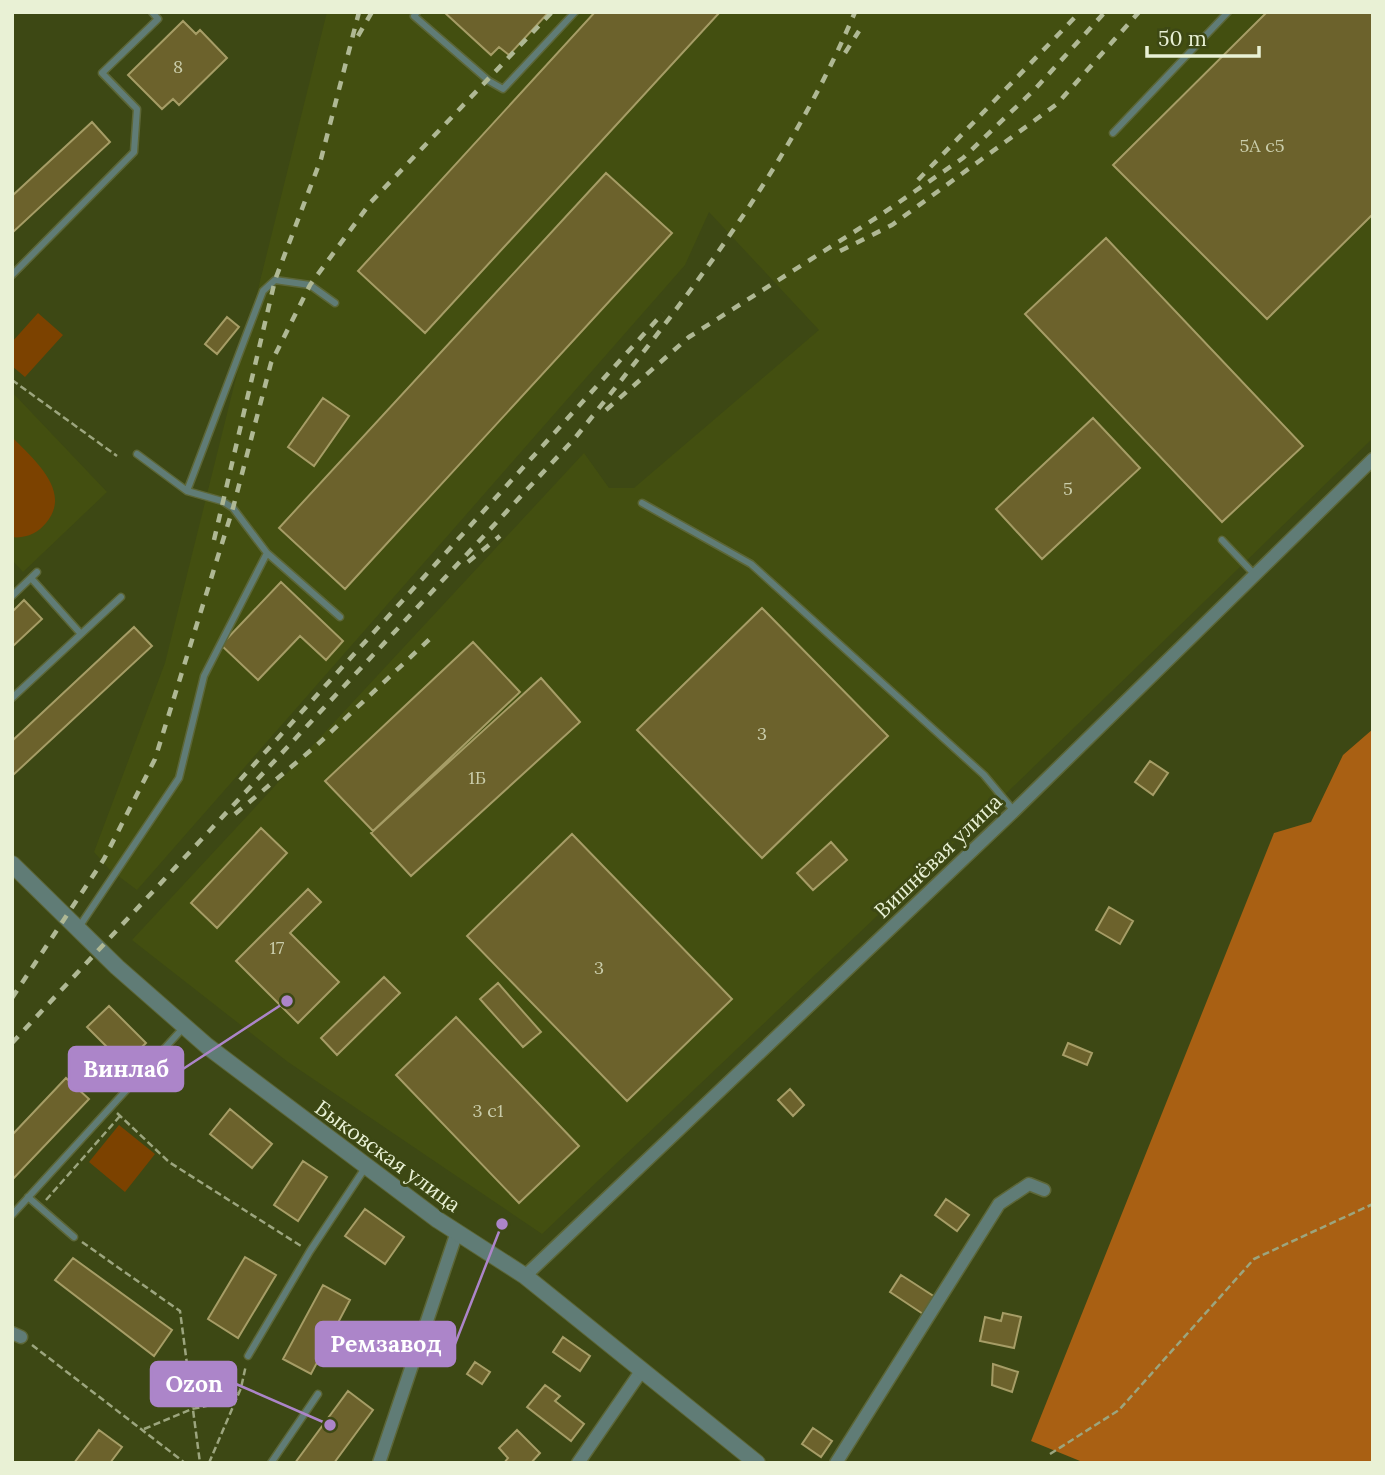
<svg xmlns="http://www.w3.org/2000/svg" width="1385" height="1475" font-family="Lora,serif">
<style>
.built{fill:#434f10}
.green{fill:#7c4200}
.forest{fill:#a96013}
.building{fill:#6c622c;stroke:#a69d66;stroke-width:2}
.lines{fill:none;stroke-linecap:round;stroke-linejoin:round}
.service-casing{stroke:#5c6637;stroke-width:9}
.minor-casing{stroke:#5c6637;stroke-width:15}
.tertiary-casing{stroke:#5c6637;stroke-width:18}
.path{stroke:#9ca57e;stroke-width:2.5;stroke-dasharray:7 3.5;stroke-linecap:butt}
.service{stroke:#607c76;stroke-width:6}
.minor{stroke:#607c76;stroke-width:12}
.tertiary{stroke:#607c76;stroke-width:16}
.rail{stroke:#afb894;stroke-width:4.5;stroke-dasharray:9 9;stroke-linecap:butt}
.labels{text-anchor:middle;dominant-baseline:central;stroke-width:6;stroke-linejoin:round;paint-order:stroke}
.number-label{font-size:18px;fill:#cacdab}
.street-label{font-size:21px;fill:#e9f1d5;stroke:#3d4814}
.leader{fill:none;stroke:#ac85c9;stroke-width:2.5}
.callout-dot{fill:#ac85c9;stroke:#3d4814;stroke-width:2.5}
.callout{fill:#ac85c9;stroke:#ac85c9;stroke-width:2.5}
.callout-label{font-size:23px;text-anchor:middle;font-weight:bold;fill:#fff}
</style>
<rect width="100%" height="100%" fill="#3d4814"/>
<path class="built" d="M 327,12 L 1373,12 L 1373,438 L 1016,784 L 542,1234 L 288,1062 L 132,940 L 584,453 L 609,488 L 634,488 L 819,330 L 709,212 L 685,265 L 137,890 L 109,869 L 94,852 L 165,663 Z
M 12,392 L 107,492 L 23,572 L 12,560 Z"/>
<path class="green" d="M 38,313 L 63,335 L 25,377 L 12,366 L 12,342 Z
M 12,437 C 33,459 73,491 46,523 C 38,533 25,539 12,537 Z
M 119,1125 L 155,1154 L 125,1192 L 89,1162 Z"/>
<path class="forest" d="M 1373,729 L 1373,1463 L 1085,1463 L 1031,1441 L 1274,833 L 1311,822 L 1343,755 Z"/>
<path class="building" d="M 444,12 L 549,12 L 509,55 L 499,47 L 491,55 Z
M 595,12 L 720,12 L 425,333 L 358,271 Z
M 1267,12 L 1373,12 L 1373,214 L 1267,319 L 1113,165 Z
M 183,21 L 196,34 L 200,30 L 227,58 L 179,105 L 173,99 L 162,109 L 128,75 Z
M 92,122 L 110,142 L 12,233 L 12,196 Z
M 606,173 L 672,233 L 345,589 L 279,528 Z
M 1106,238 L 1303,446 L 1222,522 L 1025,314 Z
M 227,317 L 239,327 L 217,354 L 205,344 Z
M 323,398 L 349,416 L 314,466 L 288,447 Z
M 1093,418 L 1140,468 L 1042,559 L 996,509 Z
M 281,582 L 343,641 L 326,660 L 300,636 L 258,680 L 221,645 Z
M 24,600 L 42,619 L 12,647 L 12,612 Z
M 762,608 L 888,736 L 762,858 L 637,730 Z
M 134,627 L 152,646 L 12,776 L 12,741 Z
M 473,642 L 520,692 L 373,831 L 325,781 Z
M 541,678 L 580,722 L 411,876 L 371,833 Z
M 1150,761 L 1168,773 L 1153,795 L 1135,782 Z
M 261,828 L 287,853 L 217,928 L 191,903 Z
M 572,834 L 732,999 L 627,1101 L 467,936 Z
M 831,842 L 847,860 L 813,890 L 797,873 Z
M 308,889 L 321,902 L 290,933 L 339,982 L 298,1023 L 236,961 Z
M 1109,907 L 1133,921 L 1120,944 L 1096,930 Z
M 384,977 L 400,993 L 337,1055 L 321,1038 Z
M 498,983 L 541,1032 L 523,1047 L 480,999 Z
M 109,1006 L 146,1043 L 124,1064 L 87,1027 Z
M 456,1017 L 579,1146 L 519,1203 L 396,1075 Z
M 1068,1043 L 1092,1053 L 1087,1065 L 1063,1055 Z
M 66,1078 L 89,1099 L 12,1180 L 12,1135 Z
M 790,1089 L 804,1105 L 793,1116 L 778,1100 Z
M 230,1109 L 272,1144 L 252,1168 L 210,1134 Z
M 303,1161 L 327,1177 L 298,1221 L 274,1205 Z
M 946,1199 L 969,1215 L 957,1231 L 935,1215 Z
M 365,1209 L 404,1237 L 385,1264 L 345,1236 Z
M 245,1257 L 276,1275 L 238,1338 L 208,1319 Z
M 73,1258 L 172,1330 L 154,1356 L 55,1280 Z
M 901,1275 L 935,1297 L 923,1314 L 890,1292 Z
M 323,1285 L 350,1300 L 311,1374 L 283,1359 Z
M 1003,1313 L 1021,1317 L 1014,1348 L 980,1341 L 985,1317 L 1001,1321 Z
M 563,1337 L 590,1356 L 580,1371 L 553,1352 Z
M 475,1362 L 490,1372 L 482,1384 L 467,1374 Z
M 993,1364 L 1018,1372 L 1012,1392 L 992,1385 Z
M 545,1385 L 560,1396 L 555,1401 L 584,1424 L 571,1441 L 527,1407 Z
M 348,1391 L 373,1410 L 334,1463 L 295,1463 Z
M 813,1428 L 832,1441 L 821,1457 L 802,1444 Z
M 99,1430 L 122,1447 L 110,1463 L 74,1463 Z
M 517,1430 L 540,1453 L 531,1463 L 504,1463 L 508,1458 L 499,1448 Z"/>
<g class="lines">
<g class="service-casing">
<path id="service" d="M 417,12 L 414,16 L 489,81 L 503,89 L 575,12
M 1113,133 L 1228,12
M 12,275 L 134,152 L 137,109 L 102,73 L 158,19 L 152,12
M 137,454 L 187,491 L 222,501 L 233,508 L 267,553 L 340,617
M 187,491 L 263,291 L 275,280 L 310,285 L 335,303
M 642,503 L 751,564 L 984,775 L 1014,811
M 1222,540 L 1255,575
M 31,578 L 81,634
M 12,596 L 37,572
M 12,698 L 121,597
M 79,927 L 179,778 L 204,676 L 267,553
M 28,1197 L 74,1237
M 12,1215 L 184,1027
M 248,1356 L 310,1251 L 365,1168
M 271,1463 L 318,1394"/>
</g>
<g class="minor-casing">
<path id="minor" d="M 525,1276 L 1014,811 L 1373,459
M 12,1333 L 21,1337
M 379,1463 L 457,1232
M 578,1463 L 642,1370
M 836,1463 L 999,1204 L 1029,1184 L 1044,1190"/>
</g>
<g class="tertiary-casing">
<path id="tertiary" d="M 12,864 L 117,967 L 207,1046 L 438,1220 L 525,1276 L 757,1463"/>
</g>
<path class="path" d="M 12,380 L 117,456
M 117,1113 L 169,1162 L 301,1246
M 46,1200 L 120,1116
M 82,1242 L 180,1311 L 200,1463
M 32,1345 L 185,1463
M 144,1429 L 192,1409 L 225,1402 L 240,1389
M 1050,1454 L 1119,1410 L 1254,1259 L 1373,1204
M 209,1463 L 241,1388 L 246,1365"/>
<use href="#service" class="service"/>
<use href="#minor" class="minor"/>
<use href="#tertiary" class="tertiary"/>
<path class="rail" d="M 358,36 L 372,12
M 845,53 L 859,31
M 918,180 L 1080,12
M 840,251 L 892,225 L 1057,104 L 1139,12
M 606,410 L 689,337 L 879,216 L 963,158 L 1036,88 L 1105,12
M 214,540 L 275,280 L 321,159 L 359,12
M 468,562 L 500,536
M 240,780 L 663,313
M 235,814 L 316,746 L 435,634
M 12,998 L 104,859 L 155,759 L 233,508 L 271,363 L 310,285 L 371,202 L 552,12
M 12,1043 L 575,438 C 682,305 788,171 855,12"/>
</g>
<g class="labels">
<g class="number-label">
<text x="178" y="66">8</text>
<text x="1262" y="145">5А с5</text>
<text x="1068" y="488">5</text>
<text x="762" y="733">3</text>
<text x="477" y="777">1Б</text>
<text x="277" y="947">17</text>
<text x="599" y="967">3</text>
<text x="488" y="1110">3 с1</text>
</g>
<g class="street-label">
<text transform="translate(938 856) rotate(-44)">Вишнёвая улица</text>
<text transform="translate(388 1156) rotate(36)">Быковская улица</text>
</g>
</g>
<path class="leader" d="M287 1001L183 1069M502 1224L455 1344M330 1425L236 1384"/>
<g class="callout-dot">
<circle cx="287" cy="1001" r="7"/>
<circle cx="502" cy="1224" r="7"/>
<circle cx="330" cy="1425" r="7"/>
</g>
<g class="callout">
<rect x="69" y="1047" width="114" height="44" rx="7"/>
<rect x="316" y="1322" width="139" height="44" rx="7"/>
<rect x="151" y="1362" width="85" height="44" rx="7"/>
</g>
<g class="callout-label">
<text x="126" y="1077">Винлаб</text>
<text x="386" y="1352">Ремзавод</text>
<text x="194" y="1392">Ozon</text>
</g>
<rect width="1385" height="1475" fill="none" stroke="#e9f1d5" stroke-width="28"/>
<path d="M1147 46v10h112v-10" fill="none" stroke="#e9f1d5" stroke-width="3.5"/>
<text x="1158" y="46" font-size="21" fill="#e9f1d5" stroke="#3d4814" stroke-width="5" paint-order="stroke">50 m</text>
</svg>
